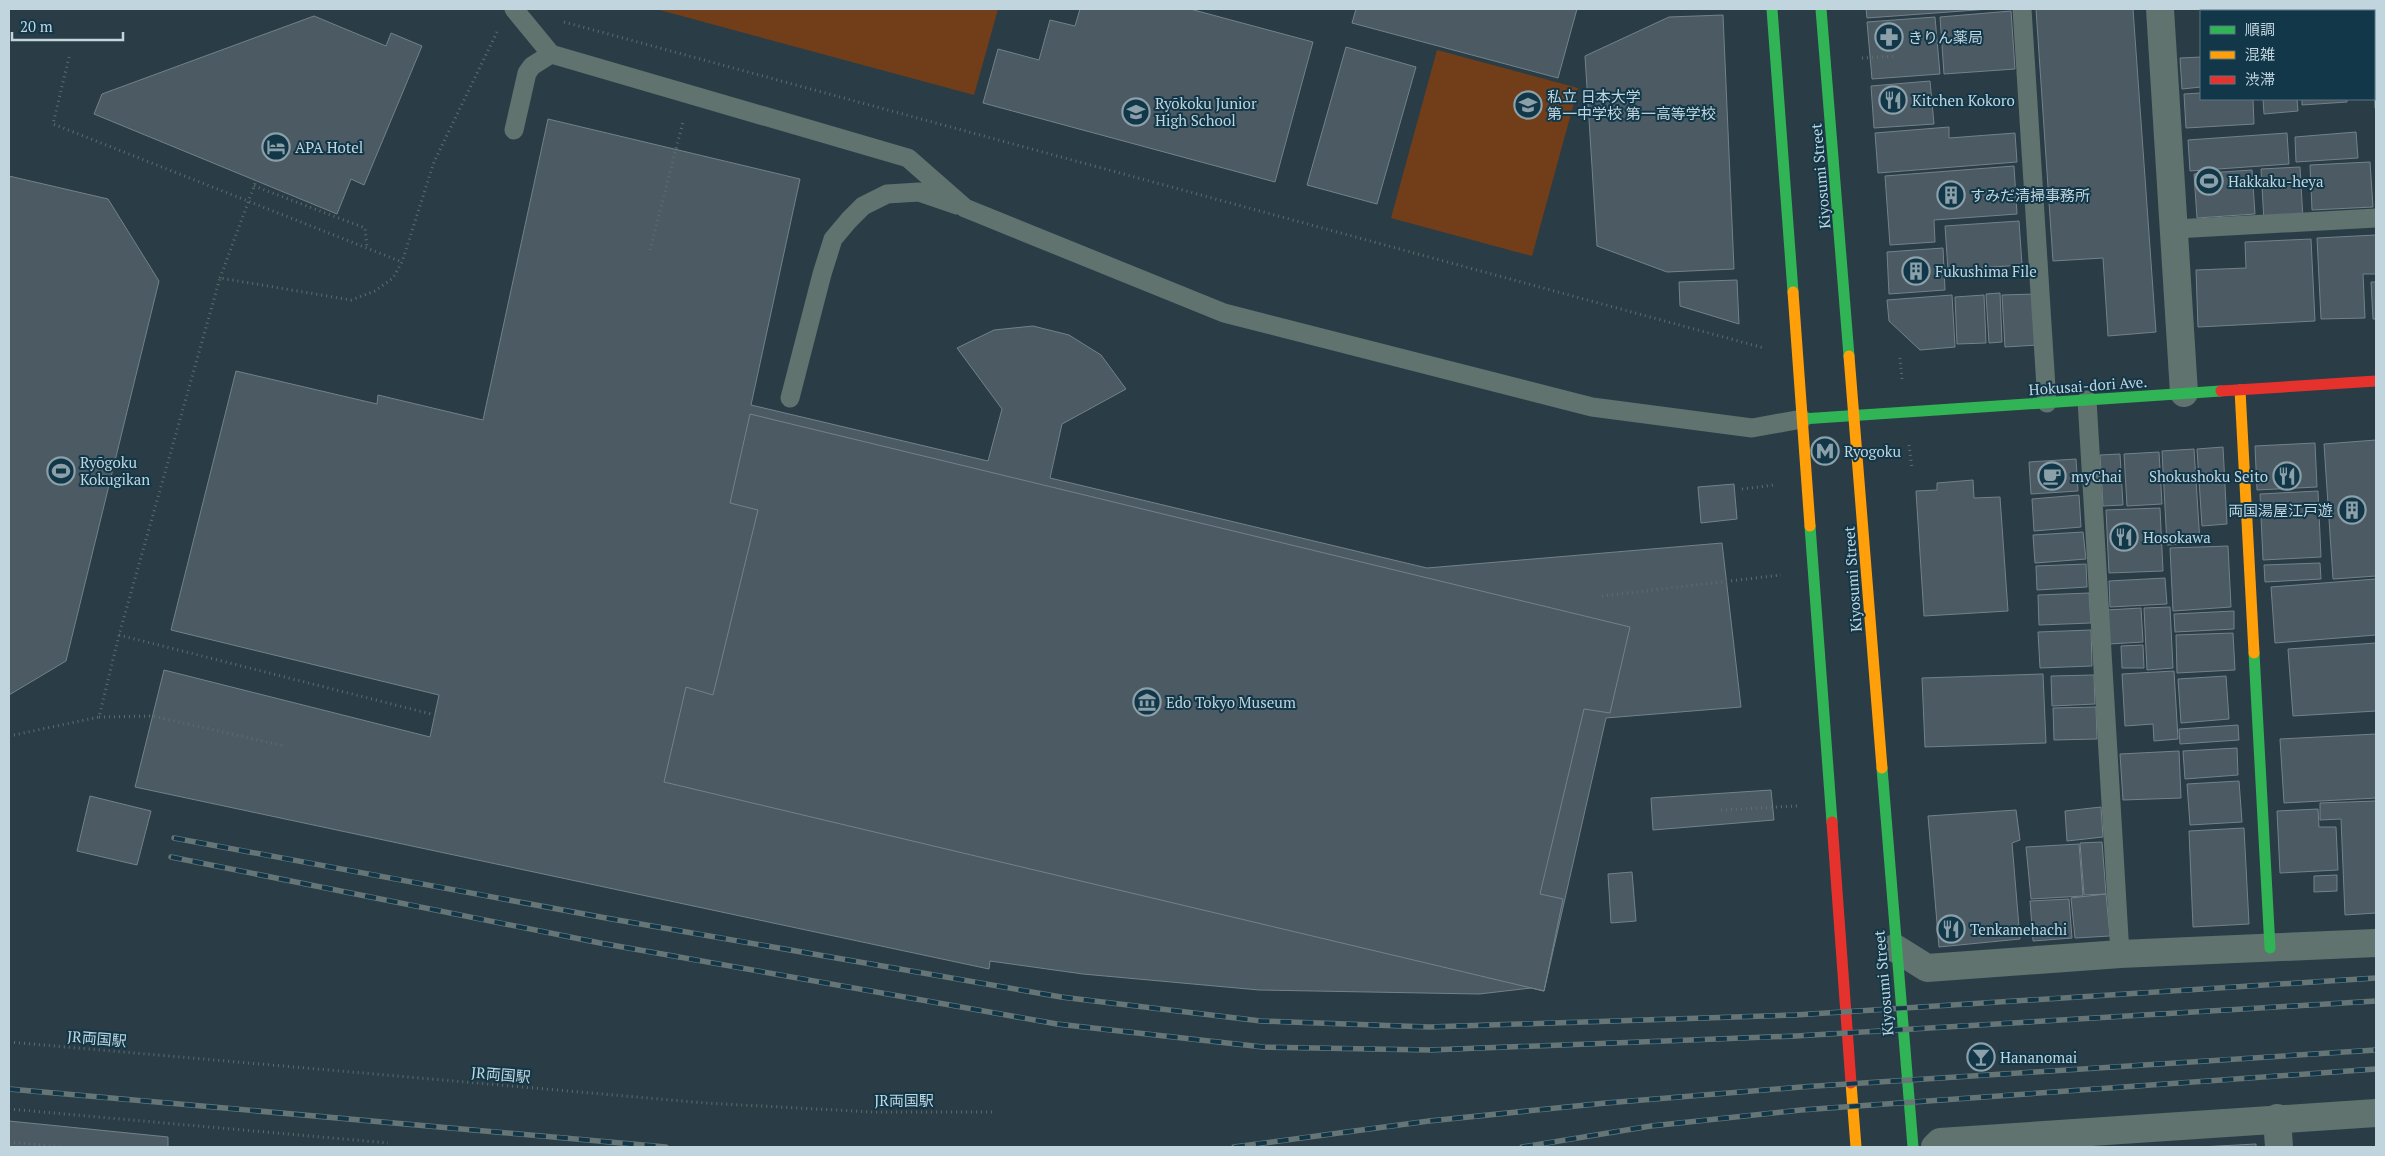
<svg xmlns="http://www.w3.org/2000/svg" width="2385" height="1156" font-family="'PT Serif','Noto Sans JP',serif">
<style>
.green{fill:#723e1a}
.building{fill:#4c5a63;stroke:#73818a}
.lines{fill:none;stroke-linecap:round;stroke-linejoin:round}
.path{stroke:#5c6d6c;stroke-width:3;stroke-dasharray:1 4;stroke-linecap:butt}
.lane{stroke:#60736f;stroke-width:19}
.street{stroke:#60736f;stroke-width:28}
.fast{stroke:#30b455;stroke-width:11}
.slow{stroke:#ff9f0a;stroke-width:11}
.jam{stroke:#e5322d;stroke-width:11}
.rail-casing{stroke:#667576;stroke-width:5.5}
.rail{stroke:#123748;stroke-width:4;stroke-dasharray:11;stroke-linecap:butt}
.labels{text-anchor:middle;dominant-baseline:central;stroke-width:4;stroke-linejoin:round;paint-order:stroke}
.poi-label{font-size:15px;fill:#c1d5df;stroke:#123748;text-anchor:start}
.street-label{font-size:15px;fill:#c1d5df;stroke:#123748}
</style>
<rect width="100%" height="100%" fill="#2a3d46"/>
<path class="green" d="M 656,9 L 998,9 L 974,95 Z
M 1437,50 L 1578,88 L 1532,256 L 1391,218 Z"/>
<path class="building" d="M 1080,9 L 1190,9 L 1313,42 L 1275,182 L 983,103 L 998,49 L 1039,60 L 1050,20 L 1075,26 Z
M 1356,9 L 1577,9 L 1558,78 L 1352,23 Z
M 1866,9 L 1990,9 L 1867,18 Z
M 2036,9 L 2133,9 L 2156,332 L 2108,336 L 2103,258 L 2053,261 Z
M 2214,9 L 2354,9 L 2354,11 L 2214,11 Z
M 2372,9 L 2376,9 L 2376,42 L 2374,42 L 2374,11 Z
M 2011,11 L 2015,69 L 1944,74 L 1940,17 Z
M 1723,15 L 1734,269 L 1667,272 L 1597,246 L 1585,56 L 1669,17 Z
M 314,16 L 386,46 L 391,33 L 422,46 L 364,185 L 351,179 L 337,214 L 94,114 L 102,94 Z
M 1935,17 L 1940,74 L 1872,79 L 1867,22 Z
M 1346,47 L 1416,67 L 1377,204 L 1307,185 Z
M 2376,53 L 2376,108 L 2375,108 L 2374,54 Z
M 2201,57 L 2201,87 L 2182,89 L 2180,58 Z
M 1930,81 L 1934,124 L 1874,128 L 1871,86 Z
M 2201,93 L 2201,99 L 2253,99 L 2254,124 L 2186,128 L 2184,94 Z
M 2263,99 L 2297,99 L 2298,111 L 2264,114 Z
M 2302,99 L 2347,99 L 2347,102 L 2302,105 Z
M 548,119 L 800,179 L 751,405 L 988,461 L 1002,409 L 957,348 L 994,330 L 1033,326 L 1069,335 L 1101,355 L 1126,389 L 1062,424 L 1050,478 L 1427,568 L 1722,543 L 1741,707 L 1606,718 L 1544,991 L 1531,988 L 1479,994 L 1259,990 L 1083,974 L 990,961 L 989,969 L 135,787 L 164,670 L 430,737 L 439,695 L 171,630 L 236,371 L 377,404 L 378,395 L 483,420 Z
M 1949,127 L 1949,138 L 2015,133 L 2017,162 L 1878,173 L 1875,133 Z
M 2356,132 L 2358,158 L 2296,162 L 2295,137 Z
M 2287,133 L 2289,164 L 2190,171 L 2188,140 Z
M 2370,162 L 2373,207 L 2312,210 L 2310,165 Z
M 2014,166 L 2017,214 L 1934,220 L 1935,242 L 1890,245 L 1885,176 Z
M 2300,167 L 2303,219 L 2264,222 L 2261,169 Z
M 2252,170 L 2255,214 L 2197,218 L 2194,174 Z
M 9,176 L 108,199 L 159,281 L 66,661 L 9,695 Z
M 2019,221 L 2022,265 L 1948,270 L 1945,226 Z
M 2376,235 L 2376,274 L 2363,274 L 2365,318 L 2321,319 L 2317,238 Z
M 2311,239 L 2315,321 L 2198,327 L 2196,270 L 2246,268 L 2245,242 Z
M 1943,248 L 1945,290 L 1889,294 L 1887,252 Z
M 1737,280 L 1739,324 L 1680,306 L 1679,282 Z
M 2371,282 L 2376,282 L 2376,319 L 2373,319 Z
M 2000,293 L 2002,342 L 1989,343 L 1986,294 Z
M 2035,294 L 2038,345 L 2005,347 L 2002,295 Z
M 1952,295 L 1955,347 L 1920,350 L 1889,321 L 1887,300 Z
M 1984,295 L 1986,343 L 1957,344 L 1955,297 Z
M 750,414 L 1630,627 L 1610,713 L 1584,709 L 1540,894 L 1563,899 L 1544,991 L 664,782 L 686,687 L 713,695 L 758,510 L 730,503 Z
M 2376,440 L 2376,576 L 2333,579 L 2324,444 Z
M 2315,443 L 2317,487 L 2257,490 L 2255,446 Z
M 2223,447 L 2227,524 L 2202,526 L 2197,449 Z
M 2194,449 L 2200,543 L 2167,545 L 2162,451 Z
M 2159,452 L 2162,504 L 2127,506 L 2124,454 Z
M 2120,454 L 2123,505 L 2103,506 L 2100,455 Z
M 2076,459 L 2078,491 L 2031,494 L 2029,462 Z
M 1973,480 L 1974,498 L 2000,497 L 2008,611 L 1924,616 L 1916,491 L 1937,490 L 1937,483 Z
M 1734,484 L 1737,519 L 1701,523 L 1698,487 Z
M 2318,491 L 2321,557 L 2263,560 L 2260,494 Z
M 2079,495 L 2081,527 L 2034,531 L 2032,499 Z
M 2160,508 L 2163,571 L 2109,573 L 2106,510 Z
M 2083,532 L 2086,559 L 2035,563 L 2033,535 Z
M 2228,546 L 2231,607 L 2173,611 L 2170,548 Z
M 2320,563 L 2321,579 L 2265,582 L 2264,565 Z
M 2086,564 L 2087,587 L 2037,590 L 2036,566 Z
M 2165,578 L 2167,604 L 2110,607 L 2109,581 Z
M 2376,579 L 2376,635 L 2275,643 L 2271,587 Z
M 2089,593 L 2091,623 L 2039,625 L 2038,595 Z
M 2170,607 L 2173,668 L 2147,670 L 2144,608 Z
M 2141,608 L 2143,642 L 2109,644 L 2107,610 Z
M 2234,611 L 2234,629 L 2175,632 L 2174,614 Z
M 2091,630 L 2092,666 L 2040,668 L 2038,632 Z
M 2233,633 L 2235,670 L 2177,673 L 2176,635 Z
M 2376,643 L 2376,711 L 2293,716 L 2288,649 Z
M 2143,645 L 2144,668 L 2122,668 L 2121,646 Z
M 2174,671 L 2178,739 L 2154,741 L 2153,724 L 2125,726 L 2122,674 Z
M 2043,674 L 2046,743 L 1925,747 L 1922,678 Z
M 2094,675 L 2095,704 L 2052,706 L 2051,676 Z
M 2226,676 L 2229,719 L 2181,723 L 2178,679 Z
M 2096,707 L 2097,739 L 2054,740 L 2053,708 Z
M 2238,725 L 2239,740 L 2180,744 L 2179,729 Z
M 2376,734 L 2376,798 L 2284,803 L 2280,739 Z
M 2237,748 L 2238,775 L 2185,779 L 2183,751 Z
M 2179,751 L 2181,798 L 2123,800 L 2120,754 Z
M 2239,781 L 2242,822 L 2190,825 L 2187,784 Z
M 1771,790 L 1774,820 L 1653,830 L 1651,798 Z
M 90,796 L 151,811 L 137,865 L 77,851 Z
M 2376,801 L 2376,913 L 2345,915 L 2341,819 L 2320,820 L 2320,803 Z
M 2101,807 L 2103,837 L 2067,841 L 2065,811 Z
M 2318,809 L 2319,827 L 2336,827 L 2338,870 L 2280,873 L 2277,811 Z
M 2016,810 L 2020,840 L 2012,843 L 2020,939 L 1939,947 L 1928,816 Z
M 2244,828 L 2249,924 L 2193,927 L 2189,831 Z
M 2102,842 L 2106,894 L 2084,895 L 2080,843 Z
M 2079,844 L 2083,896 L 2031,899 L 2026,847 Z
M 1632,872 L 1636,921 L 1611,923 L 1608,874 Z
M 2337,875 L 2337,891 L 2314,892 L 2314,876 Z
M 2106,894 L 2110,936 L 2075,938 L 2071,898 Z
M 2069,899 L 2072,938 L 2033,941 L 2030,901 Z
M 9,1121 L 168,1137 L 168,1147 L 9,1147 Z
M 2256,1144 L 2256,1147 L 2199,1147 Z"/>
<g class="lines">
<path class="path" d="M 564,22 L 1764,348
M 69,57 L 53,124 L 402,262
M 1862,58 L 1895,56
M 254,186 L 365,228 L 367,247
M 650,250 L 683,122
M 220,278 L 256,181
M 1900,358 L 1902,379
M 1909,445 L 1912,468
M 1742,489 L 1774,485
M 1602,596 L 1781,575
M 119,635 L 435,715
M 99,717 L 153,716 L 284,746
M 9,736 L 99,717 L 119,635 L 220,278 L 351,300 L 375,291 L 393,278 L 402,262 L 434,162 L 497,32
M 1721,810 L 1797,806
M 9,1042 L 705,1103 L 873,1112 L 992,1112
M 9,1109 L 388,1143
M 9,1142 L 63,1147"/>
<path class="lane" d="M 514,9 L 551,54
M 2022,9 L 2047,403
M 514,130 L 527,73 L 532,66 L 551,54 L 908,158 L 965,208 L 1224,313 L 1592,407 L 1752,428 L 1802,419
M 2175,229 L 2376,218
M 790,398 L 822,274 L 833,239 L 849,220 L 863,206 L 887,194 L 919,192 L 957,205
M 2087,400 L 2120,954"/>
<path class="street" d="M 2160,9 L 2184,393
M 1895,948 L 1927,968 L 2120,954 L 2376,943
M 2277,1118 L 2279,1147
M 1935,1147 L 1940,1142 L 2376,1113"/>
<path class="fast" d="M 1772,9 L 1793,292
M 1821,9 L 1849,356
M 1802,419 L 2221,391
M 1810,526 L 1832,822
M 2254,653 L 2270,948
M 1882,768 L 1913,1147"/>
<path class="slow" d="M 1793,292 L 1810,526
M 1849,356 L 1882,768
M 2240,390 L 2254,653
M 1851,1083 L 1856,1147"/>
<path class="jam" d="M 2221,391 L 2376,381
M 1832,822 L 1851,1083"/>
<g class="rail-casing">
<path id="rail" d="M 174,838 L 606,918 L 1061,997 L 1261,1021 L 1429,1027 L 1795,1015 L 2376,978
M 171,857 L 600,943 L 1057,1024 L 1263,1047 L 1430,1050 L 1796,1036 L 2376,1001
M 9,1089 L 666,1147
M 1234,1147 L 1429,1121 L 1606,1103 L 1801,1087 L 2376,1050
M 1522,1147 L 1651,1126 L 1801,1110 L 2376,1069"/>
</g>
<use href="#rail" class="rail"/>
</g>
<defs>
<g id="pharmacy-ring" transform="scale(1.4375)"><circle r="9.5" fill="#123748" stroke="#8ca0a9" stroke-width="1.5"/><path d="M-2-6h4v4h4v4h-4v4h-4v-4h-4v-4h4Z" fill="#8ca0a9"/></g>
<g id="restaurant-ring" transform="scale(1.4375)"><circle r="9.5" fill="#123748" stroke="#8ca0a9" stroke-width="1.5"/><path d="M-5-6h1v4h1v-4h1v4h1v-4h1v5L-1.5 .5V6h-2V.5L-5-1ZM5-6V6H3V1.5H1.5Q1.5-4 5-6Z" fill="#8ca0a9"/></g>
<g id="school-ring" transform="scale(1.4375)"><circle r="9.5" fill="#123748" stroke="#8ca0a9" stroke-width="1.5"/><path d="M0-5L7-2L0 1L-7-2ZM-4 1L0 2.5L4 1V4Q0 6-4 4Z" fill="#8ca0a9"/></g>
<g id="hotel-ring" transform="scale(1.4375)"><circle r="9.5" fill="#123748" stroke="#8ca0a9" stroke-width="1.5"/><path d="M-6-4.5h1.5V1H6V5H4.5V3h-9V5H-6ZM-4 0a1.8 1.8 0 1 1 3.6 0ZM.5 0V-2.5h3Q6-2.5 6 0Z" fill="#8ca0a9"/></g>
<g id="stadium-ring" transform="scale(1.4375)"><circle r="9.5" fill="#123748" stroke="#8ca0a9" stroke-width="1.5"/><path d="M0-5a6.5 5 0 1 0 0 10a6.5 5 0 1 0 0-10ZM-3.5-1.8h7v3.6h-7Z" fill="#8ca0a9"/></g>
<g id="building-ring" transform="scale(1.4375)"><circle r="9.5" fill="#123748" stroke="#8ca0a9" stroke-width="1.5"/><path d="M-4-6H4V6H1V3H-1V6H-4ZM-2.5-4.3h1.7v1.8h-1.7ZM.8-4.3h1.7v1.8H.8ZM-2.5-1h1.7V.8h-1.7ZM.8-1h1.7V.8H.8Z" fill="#8ca0a9"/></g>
<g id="metro-ring" transform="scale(1.4375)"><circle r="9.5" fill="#123748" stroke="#8ca0a9" stroke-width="1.5"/><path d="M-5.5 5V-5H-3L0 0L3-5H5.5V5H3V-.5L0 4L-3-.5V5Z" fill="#8ca0a9"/></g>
<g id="cafe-ring" transform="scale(1.4375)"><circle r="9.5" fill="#123748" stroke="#8ca0a9" stroke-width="1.5"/><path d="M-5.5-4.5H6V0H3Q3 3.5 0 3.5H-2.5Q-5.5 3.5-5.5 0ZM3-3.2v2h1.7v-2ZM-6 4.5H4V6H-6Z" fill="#8ca0a9"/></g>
<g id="museum-ring" transform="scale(1.4375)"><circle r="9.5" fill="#123748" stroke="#8ca0a9" stroke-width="1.5"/><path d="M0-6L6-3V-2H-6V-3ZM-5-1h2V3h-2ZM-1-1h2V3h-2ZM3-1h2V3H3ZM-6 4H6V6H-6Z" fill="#8ca0a9"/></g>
<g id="bar-ring" transform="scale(1.4375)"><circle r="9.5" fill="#123748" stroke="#8ca0a9" stroke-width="1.5"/><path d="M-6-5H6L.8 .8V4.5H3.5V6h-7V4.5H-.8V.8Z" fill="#8ca0a9"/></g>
</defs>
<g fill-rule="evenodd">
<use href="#pharmacy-ring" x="1889" y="37"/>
<use href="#restaurant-ring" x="1893" y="100"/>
<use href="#school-ring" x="1528" y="105"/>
<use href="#school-ring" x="1136" y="112"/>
<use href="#hotel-ring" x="276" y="147"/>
<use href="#stadium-ring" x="2209" y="181"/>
<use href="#building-ring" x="1951" y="195"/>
<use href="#building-ring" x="1916" y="271"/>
<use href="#metro-ring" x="1825" y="451"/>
<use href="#stadium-ring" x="61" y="471"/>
<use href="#cafe-ring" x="2052" y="476"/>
<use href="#restaurant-ring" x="2287" y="476"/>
<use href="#building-ring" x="2352" y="510"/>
<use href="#restaurant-ring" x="2124" y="537"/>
<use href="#museum-ring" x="1147" y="702"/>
<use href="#restaurant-ring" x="1951" y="929"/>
<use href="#bar-ring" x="1981" y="1057"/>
</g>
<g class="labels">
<g class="poi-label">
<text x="1908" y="37">きりん薬局</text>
<text x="1547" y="96">私立 日本大学<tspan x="1547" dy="17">第一中学校 第一高等学校</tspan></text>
<text x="1912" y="100">Kitchen Kokoro</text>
<text x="1155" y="103">Ryōkoku Junior<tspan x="1155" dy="17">High School</tspan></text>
<text x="295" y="147">APA Hotel</text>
<text x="2228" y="181">Hakkaku-heya</text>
<text x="1970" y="195">すみだ清掃事務所</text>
<text x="1935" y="271">Fukushima File</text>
<text x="1844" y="451">Ryogoku</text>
<text x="80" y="462">Ryōgoku<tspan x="80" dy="17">Kokugikan</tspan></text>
<text x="2071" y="476">myChai</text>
<text x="2268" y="476" text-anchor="end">Shokushoku Seito</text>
<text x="2333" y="510" text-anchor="end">両国湯屋江戸遊</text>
<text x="2143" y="537">Hosokawa</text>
<text x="1166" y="702">Edo Tokyo Museum</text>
<text x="1970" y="929">Tenkamehachi</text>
<text x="2000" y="1057">Hananomai</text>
</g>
<g class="street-label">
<text transform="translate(1820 176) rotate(-95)">Kiyosumi Street</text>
<text transform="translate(2088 385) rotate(-4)">Hokusai-dori Ave.</text>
<text transform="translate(1852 579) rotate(-94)">Kiyosumi Street</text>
<text transform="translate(1883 983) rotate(-95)">Kiyosumi Street</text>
<text transform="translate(97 1038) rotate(5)">JR両国駅</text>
<text transform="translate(501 1074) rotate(5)">JR両国駅</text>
<text x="904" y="1100">JR両国駅</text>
</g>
</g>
<rect width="2385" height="1156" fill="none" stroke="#c1d5df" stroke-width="20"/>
<rect x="2200" y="10" width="175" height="90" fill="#123748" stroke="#587684"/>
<rect x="2210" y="26" width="25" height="8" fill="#30b455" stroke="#587684"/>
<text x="2245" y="35" font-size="15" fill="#c1d5df">順調</text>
<rect x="2210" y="51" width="25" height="8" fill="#ff9f0a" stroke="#587684"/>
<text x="2245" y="60" font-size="15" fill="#c1d5df">混雑</text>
<rect x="2210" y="76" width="25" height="8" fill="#e5322d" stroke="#587684"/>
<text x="2245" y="85" font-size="15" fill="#c1d5df">渋滞</text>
<path d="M12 32v8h111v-8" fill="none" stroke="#c1d5df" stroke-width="2.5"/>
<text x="20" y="32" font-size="15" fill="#c1d5df" stroke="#123748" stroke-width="4" paint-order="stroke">20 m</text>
</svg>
